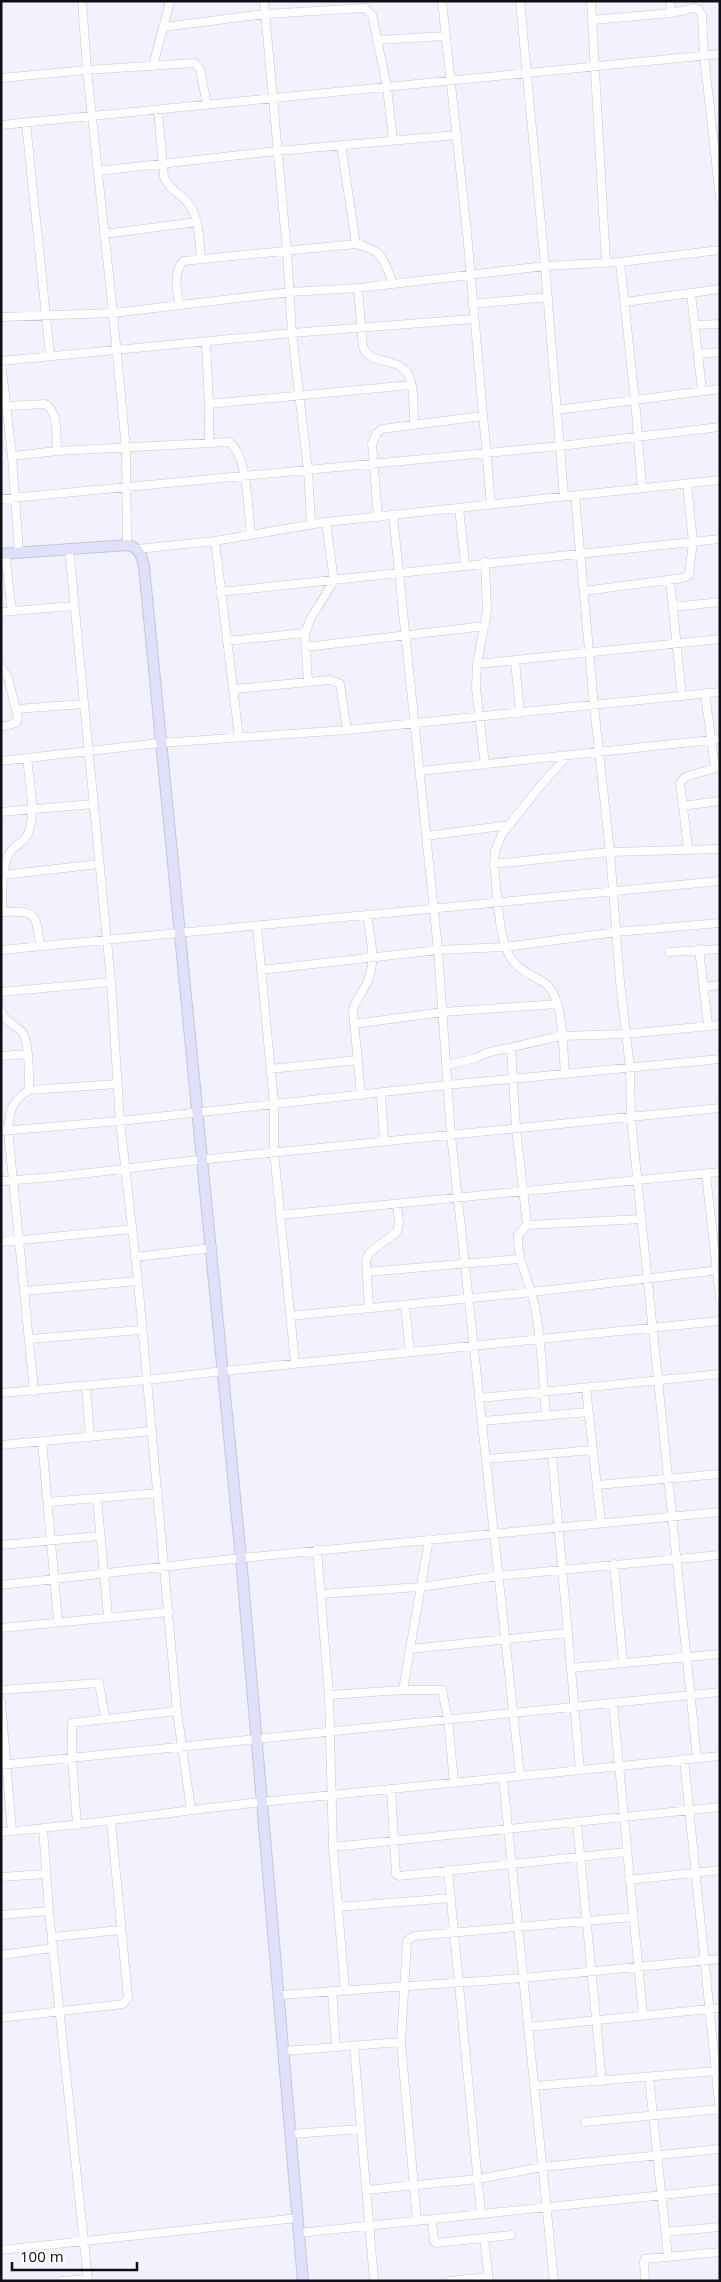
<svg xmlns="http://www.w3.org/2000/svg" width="721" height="2282" font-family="'Open Sans',sans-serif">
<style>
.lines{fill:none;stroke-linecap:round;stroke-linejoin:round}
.street-casing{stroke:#c4c4d8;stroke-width:9}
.secondary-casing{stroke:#c4c4d8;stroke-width:12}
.street{stroke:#fff;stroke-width:8}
.secondary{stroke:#e1e0fb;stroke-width:10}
</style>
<rect width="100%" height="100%" fill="#f1f2fe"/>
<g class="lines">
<g class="street-casing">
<path id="street" d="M 82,1 L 87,70 L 113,313 L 126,449 L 127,545
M 264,1 L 287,252 L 292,333 L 308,470 L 311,524
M 442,1 L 467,233 L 491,505
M 520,1 L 545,266 L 564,497
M 591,1 L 606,262
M 670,1 L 671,13
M 593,20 L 671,13 L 694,8 L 699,10 L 702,15 L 704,55 L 720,198
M 163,27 L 265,14 L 365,8 L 372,15 L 387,87 L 393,140
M 377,40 L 446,36
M 153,66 L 170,1
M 1,78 L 87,70 L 194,63 L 200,69 L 207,105
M 158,110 L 164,177 C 170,192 183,194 190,206 C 200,221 199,241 201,259
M 26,123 L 50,355
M 1,125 L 720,54
M 341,145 L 356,244
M 98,171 L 277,151 L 457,135
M 104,234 L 197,222
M 620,262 L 635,400 L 642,488
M 358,288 L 363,347 C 370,366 397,356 408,374 C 415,387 413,409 414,424
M 691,294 L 702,390
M 625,302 L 720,289
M 179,304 C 177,290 173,273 183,261 L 356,244 C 383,250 384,260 393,284
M 472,304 L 548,297
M 1,317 L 113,313 L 290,292 L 358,288 L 545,266 L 620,262 L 720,250
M 695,325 L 720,324
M 206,342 L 209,404 L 209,442
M 698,354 L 720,352
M 1,361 L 292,333 L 473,319
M 1,362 L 12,456 L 19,552
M 209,404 L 411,385
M 7,406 L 45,404 C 59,411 56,438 57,451
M 557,410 L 720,389
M 12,456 L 57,451 L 229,442 C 248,455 248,512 251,535
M 575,496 L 594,706 L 610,852 L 620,982 L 630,1068 L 631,1118 L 697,1758
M 1,499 L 560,446 L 720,427
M 459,508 L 465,564
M 393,515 L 438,950 L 451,1135 L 520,1776
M 378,517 L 372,444 L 377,433 L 382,429 L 482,416
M 215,541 L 239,737
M 69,548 L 111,982 L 120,1121 L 138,1281 L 177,1711 L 191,1810
M 138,549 L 215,541 L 326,522 L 720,480
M 5,553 L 12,611
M 485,562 L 487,611 L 477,664 L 476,688 L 485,765
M 670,580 L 682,696
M 584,591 L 683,578 L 689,575 L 693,542 L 687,484
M 220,592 L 720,539
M 673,607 L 720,602
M 1,612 L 73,606
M 227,641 L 305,633
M 305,647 L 485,626
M 515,661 L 520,713
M 477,664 L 720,639
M 1,667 L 8,677 L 18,718 L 16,723 L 1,727
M 308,682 L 305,633 L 311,618 L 334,581 L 326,522
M 234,689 L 330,680 L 340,684 L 347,730
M 17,709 L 83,704
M 1,761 L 160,743 L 347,730 L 720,692
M 420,771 L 720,739
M 682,806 L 720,801
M 1,812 L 93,804
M 426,836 L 510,825
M 688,848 L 680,783 L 685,777 L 715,768 L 705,693
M 494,864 L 610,852 L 720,849
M 3,875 L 99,864
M 1,912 C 36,911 36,912 40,946
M 2,912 C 3,893 0,867 11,851 C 17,843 26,842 29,831 C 36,809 29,781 27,758
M 257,926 L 274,1104 L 274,1152 L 295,1363
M 699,949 L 708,1025
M 1,950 L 720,881
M 669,952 L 720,949
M 261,970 L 438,950 L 505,947 L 616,932 L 720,923
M 704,987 L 720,985
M 1,992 L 111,982
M 1,1011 C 5,1022 14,1024 21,1031 C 30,1040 29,1077 29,1090
M 354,1024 L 443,1012 L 558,1004
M 511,1048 L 516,1128 L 527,1225
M 1,1056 L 28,1054
M 447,1065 L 476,1058 L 486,1053 L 561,1036 L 625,1034 L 720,1025
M 270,1069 L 358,1060
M 565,1074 C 563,1053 564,999 547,985 C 534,975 517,971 509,955 C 498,935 497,888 494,864 L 495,851 L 502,834 L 541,785 L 567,756
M 381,1093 L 384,1141
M 361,1095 L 353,1010 C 356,998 365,990 369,978 C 376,959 370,935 367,915
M 1,1131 L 120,1121 L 447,1085 L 720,1059
M 706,1174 L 720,1299
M 1,1181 C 71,1177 139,1166 208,1159 C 379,1142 549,1125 720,1108
M 280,1215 L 720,1172
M 1,1242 L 132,1229
M 135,1257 L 212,1248
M 367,1272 L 519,1259
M 25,1291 L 138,1281
M 405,1305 L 410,1352
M 369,1308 L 366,1260 L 370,1252 L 397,1232 L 399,1223 L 397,1204
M 291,1316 L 532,1292 L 720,1270
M 29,1339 L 141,1330
M 86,1386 L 90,1437
M 586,1388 L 601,1523
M 34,1391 L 8,1130 C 10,1110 11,1102 29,1090 L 117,1084
M 1,1393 L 147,1380 L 223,1371 L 720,1321
M 480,1398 L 720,1374
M 546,1416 C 543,1382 542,1347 536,1313 C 532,1284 517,1265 518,1235 L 527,1225 L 641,1219
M 482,1421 L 589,1412
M 42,1441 L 58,1621
M 1,1445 L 152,1431
M 552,1454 L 580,1770
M 486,1459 L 593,1450
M 597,1485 L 720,1474
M 97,1498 L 108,1616
M 48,1502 L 158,1493
M 1,1545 L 100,1536
M 317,1550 L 329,1695 L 333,1847 L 345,1991
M 614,1564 L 623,1663
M 1,1585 L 241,1558 L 720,1512
M 321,1594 L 420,1587 L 498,1576 L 720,1555
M 1,1628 L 169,1612
M 410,1649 L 568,1633
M 571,1668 L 720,1654
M 1,1690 L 99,1683 L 105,1718
M 403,1690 L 429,1539
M 329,1695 L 403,1690 L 442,1690 L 448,1719 L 454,1783
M 1,1701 L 12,1831
M 613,1703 L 643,2015
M 684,1759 L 720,2112
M 1,1765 L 720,1692
M 503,1778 L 554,2281
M 391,1789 L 396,1874 L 399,1876 L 626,1852
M 577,1822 L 602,2081
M 77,1825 L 72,1758 L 72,1723 L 177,1711
M 43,1828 L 49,1911 L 88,2281
M 1,1832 C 89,1825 175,1811 262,1802 L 720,1756
M 333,1847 L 720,1807
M 448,1870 L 481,2214
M 1,1877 L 46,1874
M 629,1880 L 720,1870
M 338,1907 L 451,1898
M 1,1915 L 49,1911
M 52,1937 L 120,1930
M 1,1955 L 53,1948
M 332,1991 L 336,2047
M 280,1995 L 523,1978 L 720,1959
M 1,2018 L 123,2004 L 128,1997 L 111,1822
M 528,2027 L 720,2008
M 401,2042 L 417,2221
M 354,2046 L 374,2281
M 284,2051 L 401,2042 L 407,1941 L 414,1936 L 633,1917
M 649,2077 L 668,2257
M 534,2086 L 716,2071
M 585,2122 L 720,2109
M 291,2134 L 361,2129
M 366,2190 L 478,2179 L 542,2167 L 720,2149
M 432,2220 L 434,2241 L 436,2243 L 511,2235
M 666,2232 L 720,2227
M 299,2233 L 720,2189
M 484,2238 L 489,2281
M 1,2250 L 298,2218
M 62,2281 L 88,2279
M 450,2281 L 488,2277
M 645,2281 L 644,2262 L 645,2259 L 720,2252"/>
</g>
<g class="secondary-casing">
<path id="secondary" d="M 1,554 L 127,545 C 139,547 142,556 144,567 L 241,1558 L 303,2281"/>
</g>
<use href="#street" class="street"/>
<use href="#secondary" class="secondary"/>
</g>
<rect width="721" height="2282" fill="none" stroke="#0e0e15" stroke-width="5"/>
<path d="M12 2262v8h125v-8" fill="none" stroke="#0e0e15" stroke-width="2.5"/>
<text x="20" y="2262" font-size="15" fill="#0e0e15" stroke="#ffffff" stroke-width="4" paint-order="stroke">100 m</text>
</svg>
